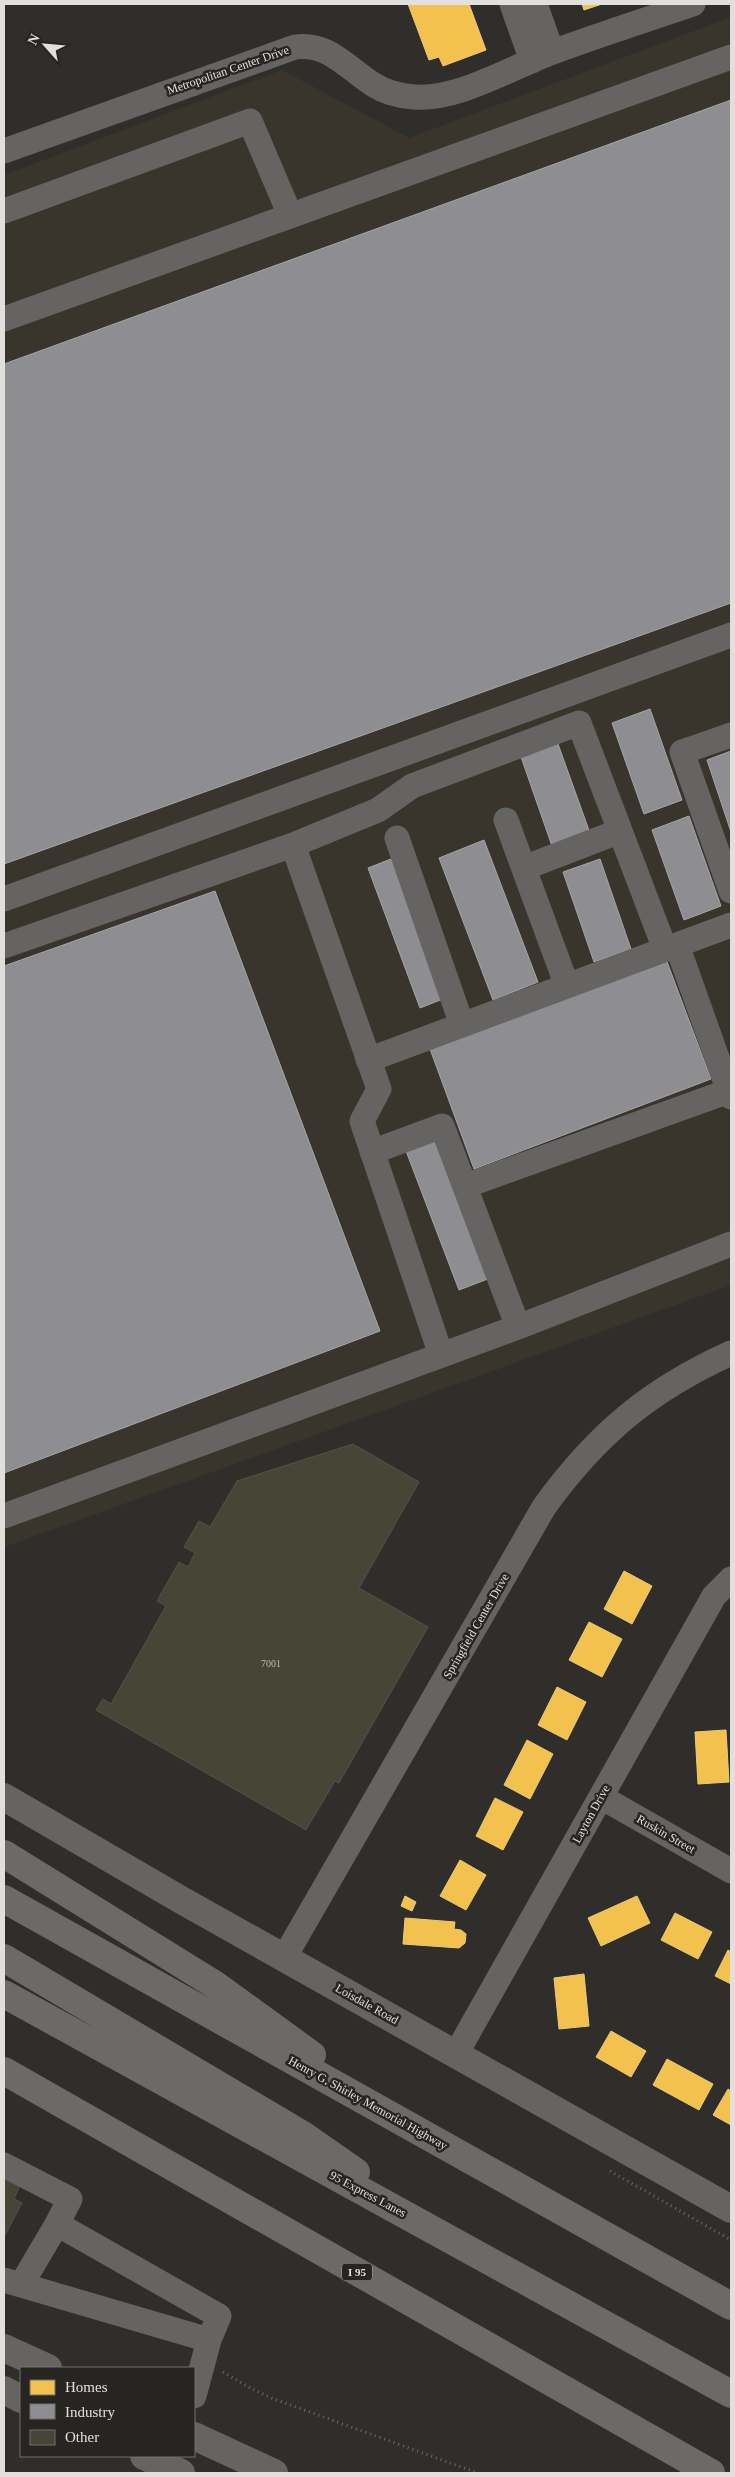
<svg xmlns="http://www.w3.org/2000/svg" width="735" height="2477" font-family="Georgia,serif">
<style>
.built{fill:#39352c}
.homes{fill:#f2c14e;stroke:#edca79}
.industry{fill:#8d8d92;stroke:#a6a6a8}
.building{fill:#464536;stroke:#53524f}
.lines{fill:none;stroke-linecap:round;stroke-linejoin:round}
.path{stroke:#6c6b6a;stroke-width:3;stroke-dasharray:1 4;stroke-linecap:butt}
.minor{stroke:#666463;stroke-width:25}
.major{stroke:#666462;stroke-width:28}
.highway{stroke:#6c6a68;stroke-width:28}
.labels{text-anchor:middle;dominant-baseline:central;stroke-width:5;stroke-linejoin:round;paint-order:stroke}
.number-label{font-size:10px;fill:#bbb9b3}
.shield{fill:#272521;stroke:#aaa8a5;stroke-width:1}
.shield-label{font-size:11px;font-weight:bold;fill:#e2e0dd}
.street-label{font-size:12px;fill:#e2e0dd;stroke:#272521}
</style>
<rect width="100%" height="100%" fill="#302e2b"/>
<path class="built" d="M 731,17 L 731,1285 L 4,1547 L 4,175 L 282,70 L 409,138 Z"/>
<path class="homes" d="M 408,4 L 469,4 L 486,50 L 443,66 L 439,57 L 429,60 Z
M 582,4 L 602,4 L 584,10 Z
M 624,1571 L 652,1586 L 632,1624 L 604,1609 Z
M 589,1622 L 622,1639 L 602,1677 L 569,1660 Z
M 557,1687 L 586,1702 L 567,1740 L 538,1725 Z
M 726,1730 L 729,1782 L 698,1784 L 695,1732 Z
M 527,1740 L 553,1754 L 530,1799 L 504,1785 Z
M 495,1798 L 523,1812 L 503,1850 L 476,1836 Z
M 460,1860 L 486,1875 L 466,1910 L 440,1896 Z
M 405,1896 L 416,1902 L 412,1911 L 401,1906 Z
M 637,1896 L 650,1923 L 601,1946 L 588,1918 Z
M 675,1913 L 712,1932 L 698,1959 L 661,1940 Z
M 405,1918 L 455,1922 L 454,1929 L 461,1930 L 466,1934 L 465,1943 L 459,1948 L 403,1944 Z
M 728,1950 L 731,1952 L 731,1984 L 715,1976 Z
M 584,1974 L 589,2026 L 559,2029 L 554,1978 Z
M 611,2031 L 646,2051 L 631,2077 L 596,2057 Z
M 667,2059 L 713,2084 L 699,2110 L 653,2085 Z
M 728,2089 L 731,2091 L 731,2125 L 713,2115 Z"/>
<path class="industry" d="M 731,100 L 731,603 L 4,864 L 4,364 Z
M 650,709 L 682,800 L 644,814 L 612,723 Z
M 558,744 L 590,833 L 552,846 L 521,757 Z
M 731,751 L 731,832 L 707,760 Z
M 689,816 L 721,906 L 684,920 L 652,830 Z
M 484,840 L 538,982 L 493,1000 L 439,858 Z
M 396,857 L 448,997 L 420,1008 L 368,868 Z
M 600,859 L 631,949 L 594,962 L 563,872 Z
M 215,891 L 380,1331 L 4,1473 L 4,966 Z
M 666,959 L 711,1079 L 474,1169 L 430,1049 Z
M 440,1138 L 493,1277 L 459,1290 L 406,1151 Z"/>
<path class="building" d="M 353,1444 L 419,1482 L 359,1588 L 428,1627 L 339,1783 L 335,1781 L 306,1830 L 96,1710 L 103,1699 L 111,1704 L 166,1606 L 157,1601 L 179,1562 L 188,1567 L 195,1553 L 184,1547 L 199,1521 L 210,1527 L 237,1481 Z
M 4,2170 L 22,2180 L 14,2199 L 22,2203 L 5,2235 Z"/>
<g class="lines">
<path class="path" d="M 610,2171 L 731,2240
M 223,2372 L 252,2389 L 274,2399 L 478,2473"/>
<path class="minor" d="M 512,4 L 532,61
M 535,4 L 552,52
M 4,151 L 295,47 C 329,42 348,69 374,85 C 385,92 401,96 414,97 C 459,100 512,67 553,52 C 599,35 646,20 693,4
M 4,211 L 250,121 L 290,215
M 4,319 L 731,57
M 731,735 L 682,752 L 731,891
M 506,820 L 567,986
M 397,838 L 462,1025
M 293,845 L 378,810 L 412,786 L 579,723 L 665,949
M 524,868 L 620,831
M 4,899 L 731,635
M 731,925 L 677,945 L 731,1097
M 4,946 L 293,845 L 379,1089 L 362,1121 L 441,1355
M 368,1060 L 677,945
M 372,1152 L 442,1126 L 518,1327
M 465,1186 L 729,1091
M 4,1516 L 518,1327 L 731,1244
M 601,1797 L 731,1871
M 284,1958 L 544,1507 C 596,1435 649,1390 731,1353
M 456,2054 L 714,1596 L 731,1579
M 4,2165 L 70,2199 L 57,2224 L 219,2316 L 209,2340
M 4,2280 L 209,2340 L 194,2396
M 21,2285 L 57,2224"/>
<path class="major" d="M 4,1797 L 183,1901 L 731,2209
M 4,2348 L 48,2368
M 4,2390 L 21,2399
M 194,2436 L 274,2473
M 144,2456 L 181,2473"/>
<path class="highway" d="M 4,1854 L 217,1986 L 312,2055
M 4,1899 L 731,2306
M 4,1958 L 303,2135 L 356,2172
M 4,1994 L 731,2394
M 4,2071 L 711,2473"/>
</g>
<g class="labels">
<g class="number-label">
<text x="271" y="1663">7001</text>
</g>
<rect class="shield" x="342" y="2263.5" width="30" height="17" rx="4"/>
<g class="shield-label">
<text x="357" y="2272">I 95</text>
</g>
<g class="street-label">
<text transform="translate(228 70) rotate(-19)">Metropolitan Center Drive</text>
<text transform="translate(476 1626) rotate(-60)">Springfield Center Drive</text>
<text transform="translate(591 1814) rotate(-61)">Layton Drive</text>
<text transform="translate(666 1834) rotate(30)">Ruskin Street</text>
<text transform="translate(367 2004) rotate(29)">Loisdale Road</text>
<text transform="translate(368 2103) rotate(29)">Henry G. Shirley Memorial Highway</text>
<text transform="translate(368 2194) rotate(28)">95 Express Lanes</text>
</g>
</g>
<rect width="735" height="2477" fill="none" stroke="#e2e0dd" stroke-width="10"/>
<rect x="20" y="2367" width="175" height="90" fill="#272521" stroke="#72706c"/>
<rect x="30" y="2380" width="25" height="15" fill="#f2c14e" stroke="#72706c"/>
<text x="65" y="2392" font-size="15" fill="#e2e0dd">Homes</text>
<rect x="30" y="2404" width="25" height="15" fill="#8d8d92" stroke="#72706c"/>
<text x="65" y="2417" font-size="15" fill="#e2e0dd">Industry</text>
<rect x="30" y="2430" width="25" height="15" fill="#464536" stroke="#72706c"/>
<text x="65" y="2442" font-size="15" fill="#e2e0dd">Other</text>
<g transform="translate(45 45) rotate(297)" stroke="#272521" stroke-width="4" paint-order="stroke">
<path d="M0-4L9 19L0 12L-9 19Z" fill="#e2e0dd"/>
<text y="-8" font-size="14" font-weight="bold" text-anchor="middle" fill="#e2e0dd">N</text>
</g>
</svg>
